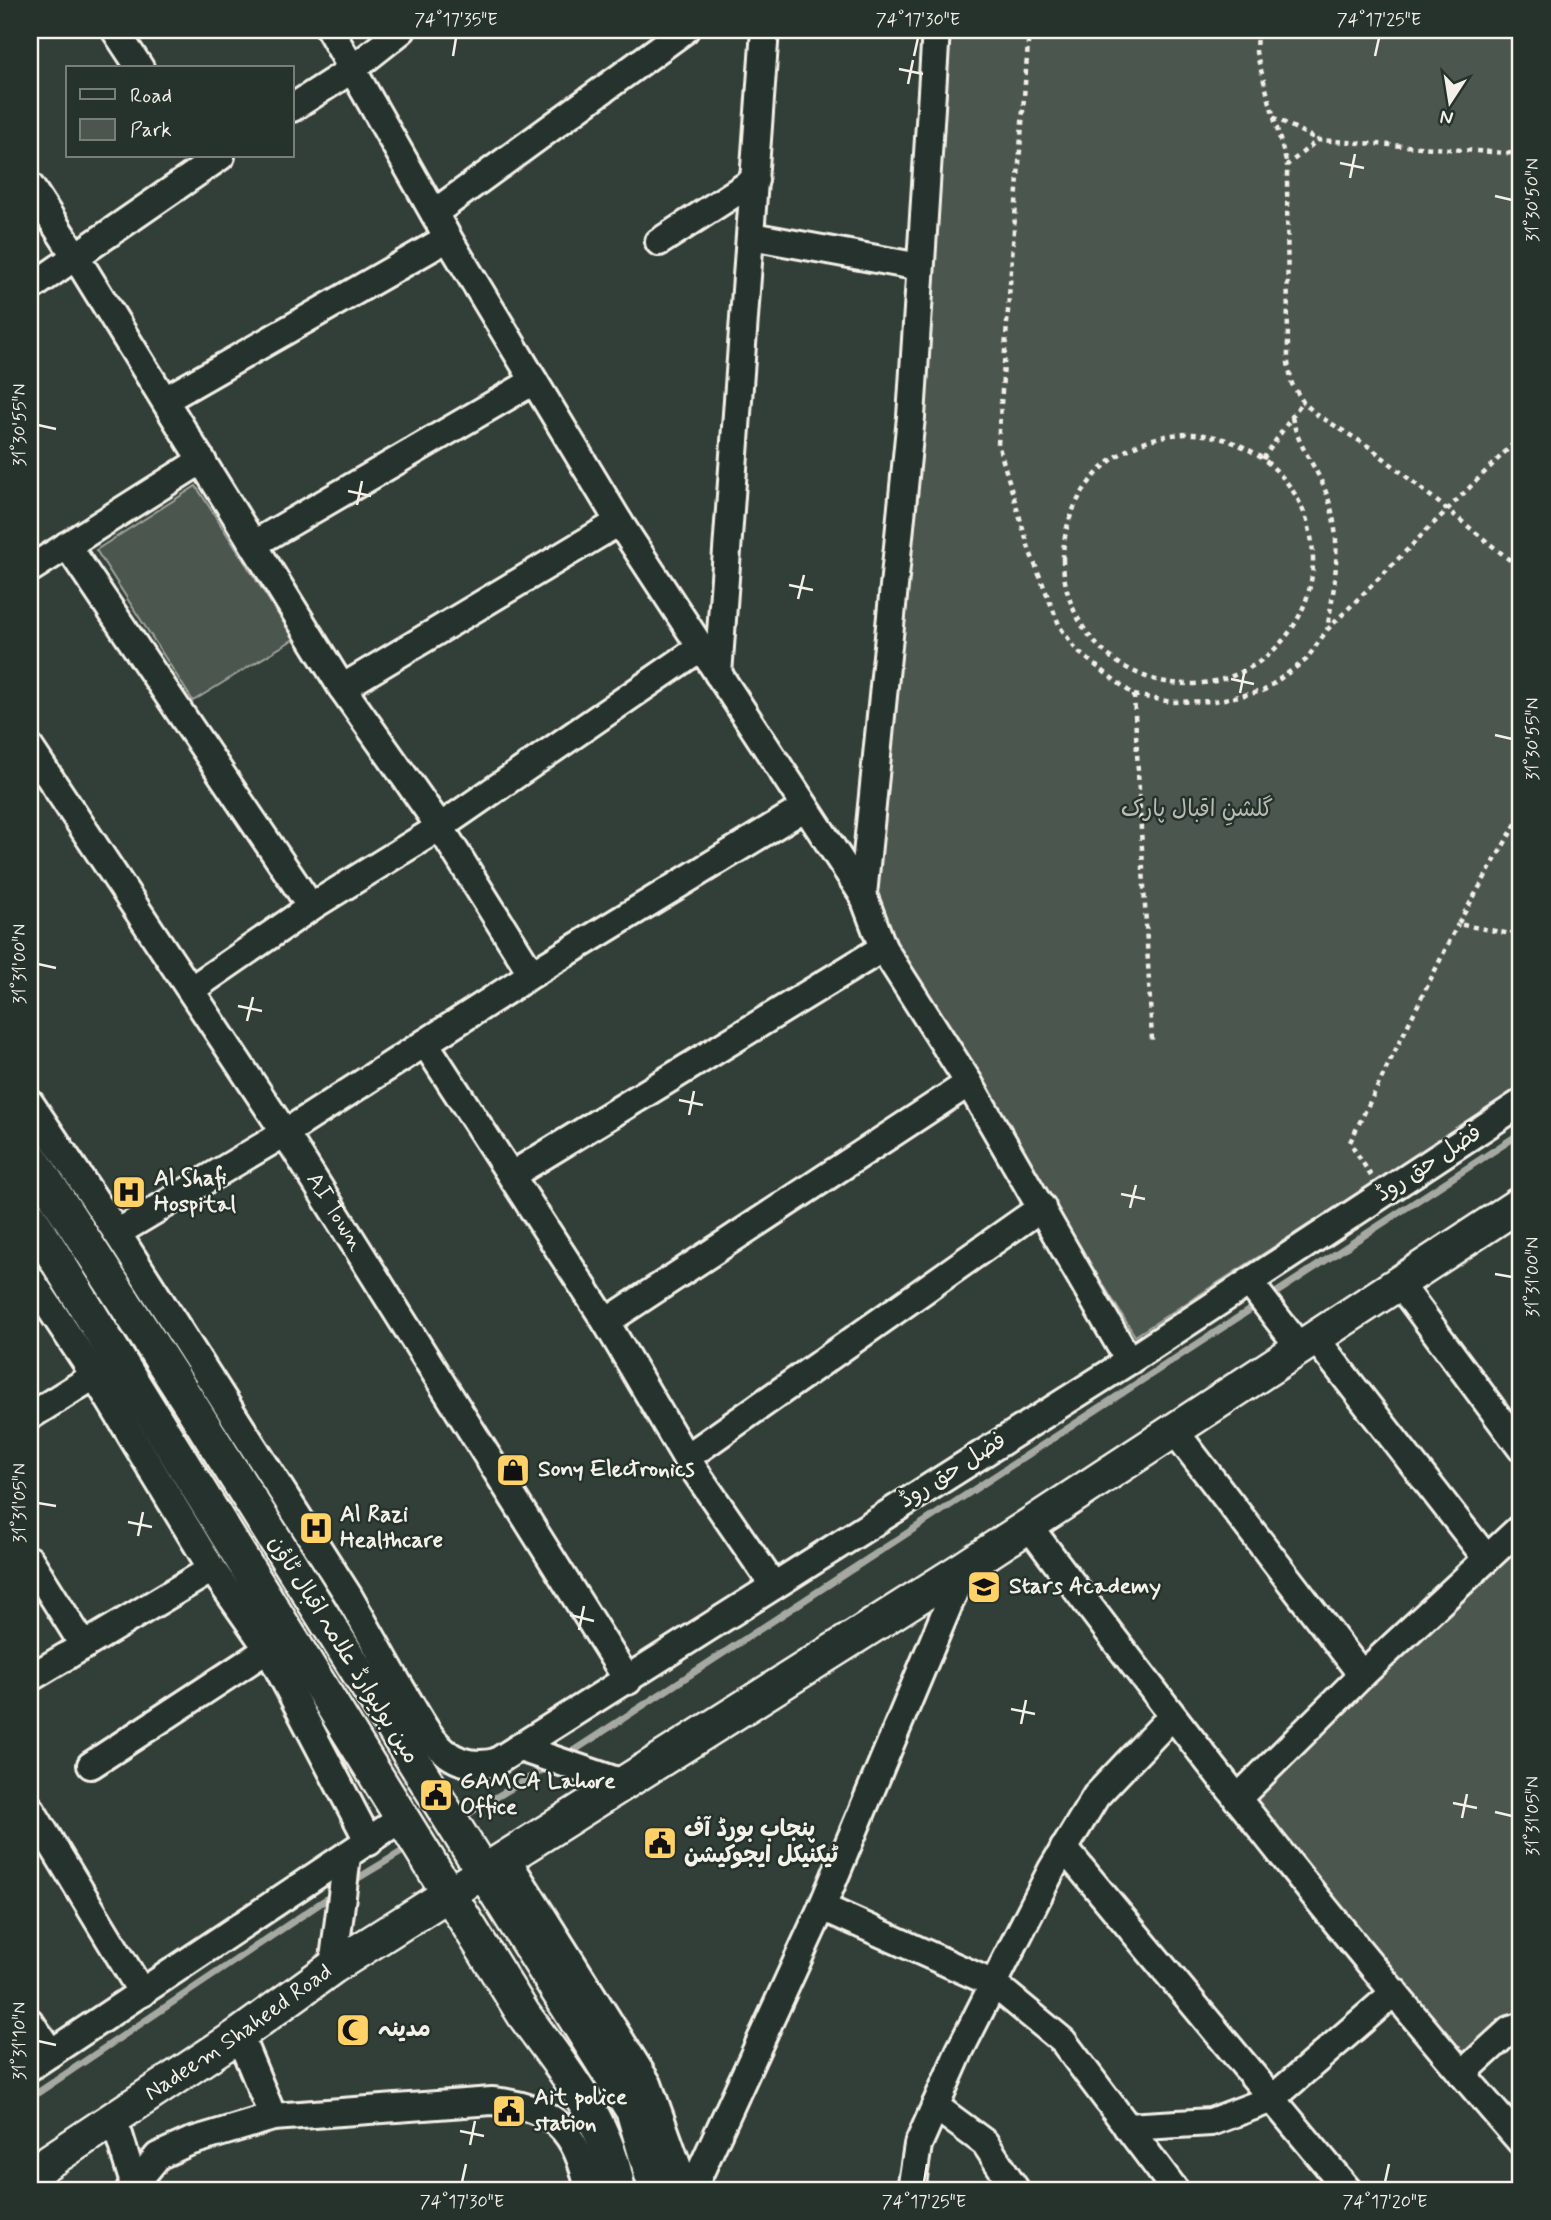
<svg xmlns="http://www.w3.org/2000/svg" width="1551" height="2220" font-family="Mynerve,'Playpen Sans Arabic',sans-serif">
<style>
.green{fill:#4c564f;stroke:#a0a49c;stroke-width:2}
.lines{fill:none;stroke-linecap:round;stroke-linejoin:round}
.stream{stroke:#a6a9a1;stroke-width:7}
.minor-casing{stroke:#f4f1e8;stroke-width:32}
.major-casing{stroke:#f4f1e8;stroke-width:38}
.path{stroke:#f4f1e8;stroke-width:4.5;stroke-dasharray:5 5;stroke-linecap:butt}
.minor{stroke:#26332d;stroke-width:26}
.major{stroke:#26332d;stroke-width:33}
.ticks{fill:none;stroke:#f4f1e8;stroke-width:2.5}
.labels{text-anchor:middle;dominant-baseline:central;stroke-width:5;stroke-linejoin:round;paint-order:stroke}
.park-label{font-size:23px;fill:#b9bbb2;stroke:#26332d}
.street-label{font-size:23px;fill:#f4f1e8;stroke:#26332d}
.poi-label{font-size:23px;font-weight:bold;fill:#f4f1e8;stroke:#26332d;text-anchor:start}
.neatline{fill:none;stroke:#f4f1e8;stroke-width:2.5}
.ticks-label{font-size:18px;text-anchor:middle;fill:#f4f1e8}
</style>
<rect width="100%" height="100%" fill="#323e38"/>
<filter id="ink" filterUnits="userSpaceOnUse"><feTurbulence type="fractalNoise" baseFrequency=".0143" numOctaves="2"/><feDisplacementMap in="SourceGraphic" scale="14" xChannelSelector="R" yChannelSelector="G"/><feConvolveMatrix kernelMatrix="1 2 1 2 8 2 1 2 1" color-interpolation-filters="sRGB"/></filter>
<g filter="url(#ink)">
<path class="green" d="M 937,30 L 1521,30 L 1521,1088 L 1135,1336 L 863,895 Z
M 196,486 L 294,639 L 193,701 L 96,550 Z
M 1521,1527 L 1521,2027 L 1462,2074 L 1237,1799 Z"/>
<g class="lines">
<path class="stream" d="M 567,1755 L 1521,1133
M 461,1818 L 551,1765
M 350,1883 L 408,1848
M 30,2098 L 334,1894"/>
<g class="minor-casing">
<g id="minor">
<path d="M 115,30 L 140,68"/>
<path d="M 330,30 L 448,238 L 619,522 L 863,895 L 883,948 L 969,1083 L 1129,1361"/>
<path d="M 292,108 L 354,68 L 402,30"/>
<path d="M 30,186 L 76,257 L 342,688 L 440,827 L 532,974"/>
<path d="M 434,213 L 685,30"/>
<path d="M 751,236 L 920,267"/>
<path d="M 659,242 L 755,180"/>
<path d="M 30,288 L 221,156"/>
<path d="M 165,400 L 448,238"/>
<path d="M 254,544 L 534,381"/>
<path d="M 67,545 L 311,907"/>
<path d="M 30,569 L 202,460"/>
<path d="M 718,674 L 765,30"/>
<path d="M 342,688 L 619,522"/>
<path id="s1" d="M 30,748 L 285,1133 L 628,1681"/>
<path d="M 863,895 L 911,417 L 936,30"/>
<path d="M 192,989 L 311,907 L 440,827 L 700,648"/>
<path d="M 425,1043 L 606,1322 L 686,1458 L 773,1585"/>
<path d="M 30,1103 L 117,1233"/>
<path d="M 512,1175 L 883,948"/>
<path d="M 30,1278 L 95,1376 L 212,1569 L 268,1649 L 369,1842"/>
<path d="M 1249,1282 L 1300,1348"/>
<path d="M 1399,1283 L 1521,1448"/>
<path d="M 606,1322 L 969,1083"/>
<path d="M 1315,1338 L 1487,1559"/>
<path d="M 30,1416 L 110,1366"/>
<path d="M 1174,1430 L 1362,1675"/>
<path d="M 686,1458 L 1042,1207"/>
<path d="M 1028,1525 C 1186,1736 1348,1944 1521,2142"/>
<path d="M 30,1560 L 84,1646"/>
<path d="M 30,1678 L 212,1569"/>
<path d="M 400,1687 C 425,1726 441,1775 496,1762 L 1129,1361 L 1521,1103"/>
<path d="M 375,1703 L 400,1687 L 348,1595 L 117,1233 L 285,1133 L 532,974 L 804,808"/>
<path d="M 520,1748 L 626,1784"/>
<path d="M 91,1765 L 268,1649"/>
<path d="M 1237,1799 L 1362,1675 L 1521,1527"/>
<path d="M 30,1808 L 142,1993"/>
<path d="M 1064,1848 L 1348,2190"/>
<path d="M 506,1858 L 648,2084 L 686,2190"/>
<path d="M 822,1907 L 994,1984 L 1063,2041 L 1175,2190"/>
<path d="M 333,1967 L 347,1856"/>
<path d="M 30,2022 L 51,2053"/>
<path d="M 239,2035 L 273,2117"/>
<path d="M 30,2067 L 402,1818"/>
<path d="M 1462,2074 L 1510,2030 L 1521,2027"/>
<path d="M 935,2106 L 985,2143 L 1016,2190"/>
<path d="M 108,2123 L 119,2135 L 136,2190"/>
<path d="M 1127,2127 L 1211,2122 L 1272,2099 L 1395,1992"/>
<path d="M 130,2190 L 158,2156 L 189,2142 L 273,2117 L 492,2101 C 554,2107 577,2130 589,2190"/>
<path d="M 692,2190 L 822,1907 L 964,1568"/>
<path d="M 911,2190 L 918,2145 L 960,2050 L 1052,1869 L 1096,1796 L 1171,1717"/>
</g>
</g>
<g class="major-casing">
<g id="major">
<path d="M 30,1156 L 192,1407 L 633,2111 L 656,2190"/>
<path d="M 30,1217 L 524,2015 C 564,2070 608,2122 618,2190"/>
<path id="s2" d="M 30,2174 L 239,2035 L 333,1967 L 964,1568 L 1521,1203"/>
</g>
</g>
<path class="path" d="M 1029,30 L 998,444 L 1030,552 L 1060,627 L 1077,651 L 1134,695 L 1172,702 L 1215,701 L 1263,691 L 1306,660 L 1327,630 L 1521,436
M 1257,30 L 1256,52 L 1287,165
M 1273,117 L 1318,140
M 1521,154 L 1318,140 L 1287,165 L 1288,363 L 1292,384 L 1303,402 L 1316,414 L 1371,448 L 1521,569
M 1292,417 C 1298,446 1312,460 1323,485 C 1344,533 1336,580 1327,629
M1063 559a125 125 0 1 1 250 0a125 125 0 1 1-250 0Z
M 1263,459 L 1302,402
M 1134,695 L 1152,1040
M 1521,815 L 1458,924 L 1511,934 L 1521,925
M 1371,1176 L 1350,1142 L 1458,924"/>
<use href="#minor" class="minor"/>
<use href="#major" class="major"/>
</g>
</g>
<path class="ticks" d="M 453,56 L 456,38M 914,56 L 918,38M 1375,56 L 1379,38M 899,69 L 923,74M 908,84 L 913,60M 1340,163 L 1364,168M 1350,178 L 1355,154M 1495,196 L 1512,200M 38,425 L 56,429M 348,491 L 371,496M 357,505 L 362,481M 789,585 L 813,590M 798,599 L 804,575M 1231,679 L 1254,684M 1240,693 L 1245,669M 1495,735 L 1512,739M 38,964 L 56,968M 238,1006 L 262,1011M 247,1021 L 253,997M 679,1100 L 703,1105M 689,1115 L 694,1091M 1121,1194 L 1145,1199M 1130,1208 L 1136,1185M 1495,1274 L 1512,1277M 38,1503 L 56,1506M 128,1522 L 152,1527M 138,1536 L 143,1512M 570,1615 L 594,1621M 579,1630 L 584,1606M 1011,1709 L 1035,1714M 1021,1724 L 1026,1700M 1453,1803 L 1477,1808M 1495,1812 L 1512,1816M 1462,1818 L 1467,1794M 38,2041 L 56,2045M 460,2131 L 484,2136M 470,2145 L 475,2121M 462,2182 L 466,2164M 924,2182 L 927,2164M 1385,2182 L 1389,2164"/>
<defs>
<g id="hospital-square" transform="scale(1.75)"><rect x="-9" y="-9" width="18" height="18" rx="4" fill="#ffd166" stroke="#26332d"/><path d="M-5-5h3v3.5h4V-5h3V5h-3V1.5h-4V5h-3Z" fill="#111"/></g>
<g id="shop-square" transform="scale(1.75)"><rect x="-9" y="-9" width="18" height="18" rx="4" fill="#ffd166" stroke="#26332d"/><path d="M-5-2.5h2.3a2.7 3.5 0 0 1 5.4 0H5L5.5 6h-11ZM-1.5-2.5h3a1.5 2.3 0 0 0-3 0Z" fill="#111"/></g>
<g id="school-square" transform="scale(1.75)"><rect x="-9" y="-9" width="18" height="18" rx="4" fill="#ffd166" stroke="#26332d"/><path d="M0-5L7-2L0 1L-7-2ZM-4 1L0 2.5L4 1V4Q0 6-4 4Z" fill="#111"/></g>
<g id="civic-square" transform="scale(1.75)"><rect x="-9" y="-9" width="18" height="18" rx="4" fill="#ffd166" stroke="#26332d"/><path d="M-.6-6.5H3V-4.5H.6V-3L4-1V1h2V6H-6V1h2V-1L-.6-3ZM-1.2 2.5V6h2.4V2.5Z" fill="#111"/></g>
<g id="mosque-square" transform="scale(1.75)"><rect x="-9" y="-9" width="18" height="18" rx="4" fill="#ffd166" stroke="#26332d"/><path d="M3.5-4.9A6 6 0 1 0 3.5 4.9A5 5 0 1 1 3.5-4.9Z" fill="#111"/></g>
</defs>
<g fill-rule="evenodd">
<use href="#hospital-square" x="129" y="1192"/>
<use href="#shop-square" x="513" y="1470"/>
<use href="#hospital-square" x="316" y="1528"/>
<use href="#school-square" x="984" y="1587"/>
<use href="#civic-square" x="436" y="1795"/>
<use href="#civic-square" x="660" y="1843"/>
<use href="#mosque-square" x="353" y="2030"/>
<use href="#civic-square" x="509" y="2111"/>
</g>
<g class="labels">
<g class="park-label">
<text x="1197" y="810">گلشنِ اقبال پارک</text>
</g>
<g class="street-label">
<text transform="translate(1429 1164) rotate(-33)">فضل حق روڈ</text>
<text stroke="none"><textPath href="#s1" startOffset="555">AI Town</textPath></text>
<text transform="translate(953 1471) rotate(-32)">فضل حق روڈ</text>
<text transform="translate(343 1650) rotate(58)">مین بولیوارڈ علامہ اقبال ٹاؤن</text>
<text stroke="none"><textPath href="#s2" startOffset="252">Nadeem Shaheed Road</textPath></text>
</g>
<g class="poi-label">
<text x="154" y="1179">Al Shafi<tspan x="154" dy="26">Hospital</tspan></text>
<text x="538" y="1470">Sony Electronics</text>
<text x="340" y="1515">Al Razi<tspan x="340" dy="26">Healthcare</tspan></text>
<text x="1009" y="1587">Stars Academy</text>
<text x="460" y="1782">GAMCA Lahore<tspan x="460" dy="26">Office</tspan></text>
<text x="684" y="1830">پنجاب بورڈ آف<tspan x="684" dy="26">ٹیکنیکل ایجوکیشن</tspan></text>
<text x="378" y="2030">مدینہ</text>
<text x="534" y="2098">Ait police<tspan x="534" dy="26">station</tspan></text>
</g>
</g>
<rect width="1551" height="2220" fill="none" stroke="#26332d" stroke-width="77"/>
<rect x="66" y="66" width="228" height="91" fill="#26332d" stroke="#787f78" stroke-width="2"/>
<rect x="80" y="89" width="35" height="10" fill="#26332d" stroke="#787f78" stroke-width="2"/>
<text x="130" y="102" font-size="21" fill="#f4f1e8">Road</text>
<rect x="80" y="119" width="35" height="21" fill="#4c564f" stroke="#787f78" stroke-width="2"/>
<text x="130" y="136" font-size="21" fill="#f4f1e8">Park</text>
<g transform="translate(1450 102) rotate(192)" stroke="#26332d" stroke-width="5" paint-order="stroke">
<path d="M0-5L12 26L0 18L-12 26Z" fill="#f4f1e8"/>
<text y="-10" font-size="19" font-weight="bold" text-anchor="middle" fill="#f4f1e8">N</text>
</g>
<rect x="38" y="38" width="1474" height="2144" class="neatline"/>
<g class="ticks-label">
<text x="456" y="25">74°17'35"E</text>
<text x="918" y="25">74°17'30"E</text>
<text x="1379" y="25">74°17'25"E</text>
<text transform="translate(1532 200) rotate(-90)" y="6">31°30'50"N</text>
<text transform="translate(19 425) rotate(-90)" y="6">31°30'55"N</text>
<text transform="translate(1532 739) rotate(-90)" y="6">31°30'55"N</text>
<text transform="translate(19 964) rotate(-90)" y="6">31°31'00"N</text>
<text transform="translate(1532 1277) rotate(-90)" y="6">31°31'00"N</text>
<text transform="translate(19 1503) rotate(-90)" y="6">31°31'05"N</text>
<text transform="translate(1532 1816) rotate(-90)" y="6">31°31'05"N</text>
<text transform="translate(19 2041) rotate(-90)" y="6">31°31'10"N</text>
<text x="462" y="2207">74°17'30"E</text>
<text x="924" y="2207">74°17'25"E</text>
<text x="1385" y="2207">74°17'20"E</text>
</g>
</svg>
